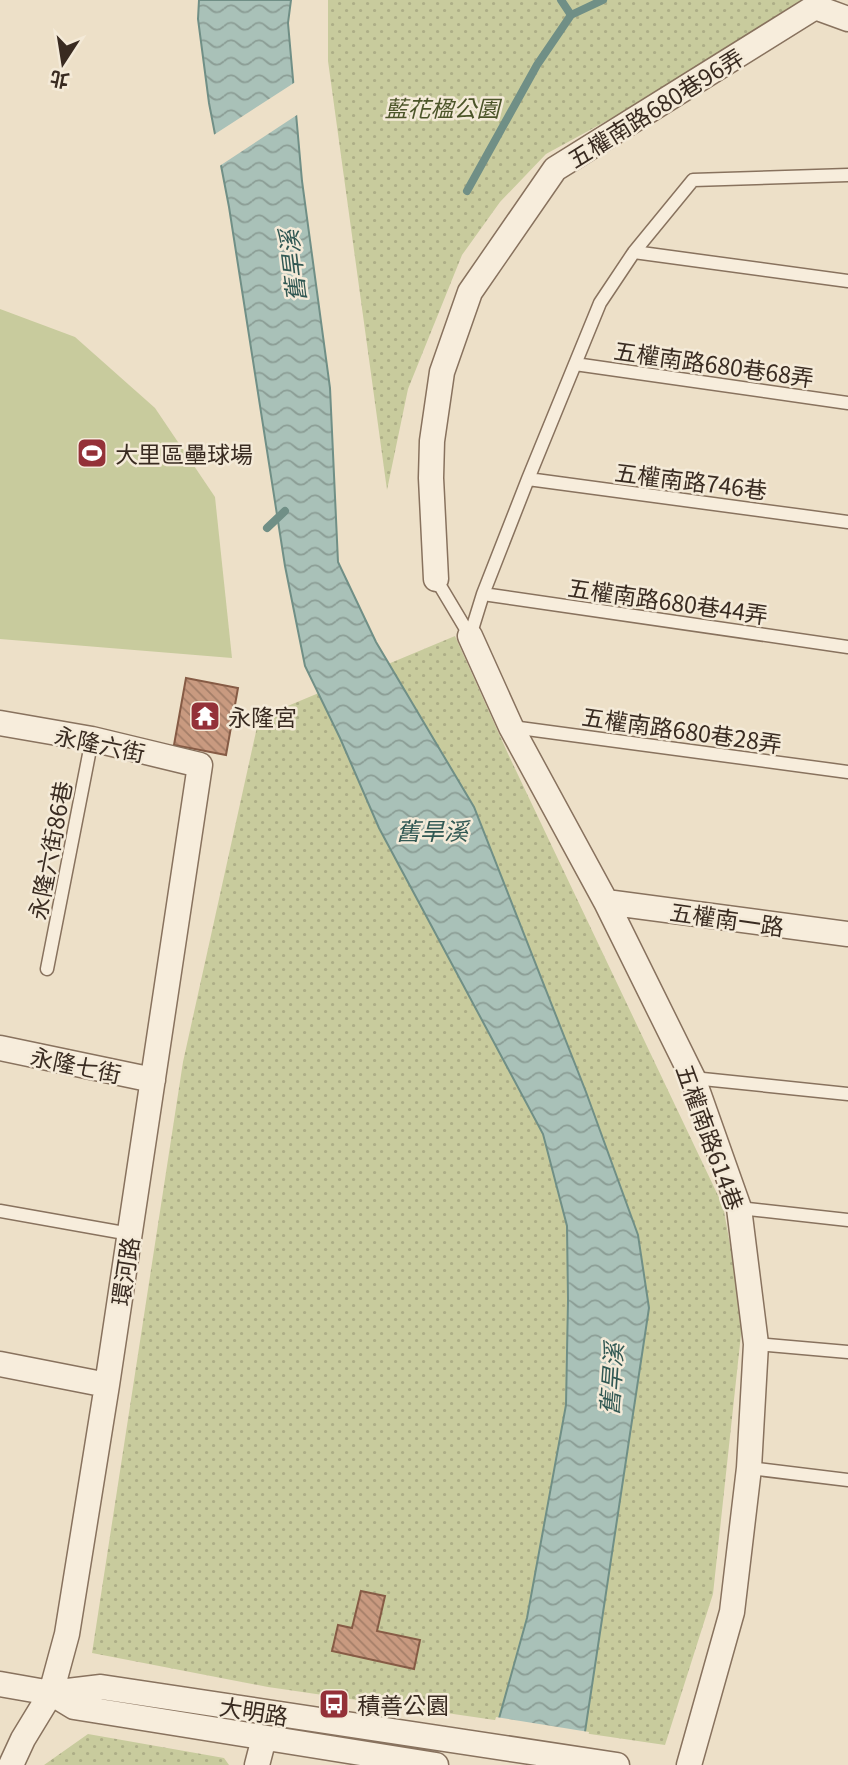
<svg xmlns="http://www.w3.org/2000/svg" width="848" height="1765" font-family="Georgia,'Noto Sans TC',serif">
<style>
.green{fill:url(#green-dots)}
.pitch{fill:#c8cb9d}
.water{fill:url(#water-waves);stroke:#708f86;stroke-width:2}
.pier{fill:#ede0c8}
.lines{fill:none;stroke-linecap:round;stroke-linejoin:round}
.stream{stroke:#708f86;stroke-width:8}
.building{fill:url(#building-back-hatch);stroke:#865b45;stroke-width:2}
.service-casing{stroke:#88725e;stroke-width:15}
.minor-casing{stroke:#88725e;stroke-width:27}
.service{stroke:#f7eddc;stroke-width:12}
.minor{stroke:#f7eddc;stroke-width:24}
.labels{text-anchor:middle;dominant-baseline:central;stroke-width:5;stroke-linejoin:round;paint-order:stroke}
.park-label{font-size:23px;font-style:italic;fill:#4c5529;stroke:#f4ead8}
.street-label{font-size:23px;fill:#392b21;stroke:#f4ead8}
.poi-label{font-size:23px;fill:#392b21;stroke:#f4ead8;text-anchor:start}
.water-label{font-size:24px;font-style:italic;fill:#315853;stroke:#f4ead8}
</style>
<defs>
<pattern id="green-dots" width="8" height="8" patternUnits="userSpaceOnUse" patternTransform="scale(1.75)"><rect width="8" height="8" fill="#c8cb9d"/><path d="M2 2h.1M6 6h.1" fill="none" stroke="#adae87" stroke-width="1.8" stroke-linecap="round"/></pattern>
<pattern id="water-waves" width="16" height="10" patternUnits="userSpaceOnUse" patternTransform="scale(1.75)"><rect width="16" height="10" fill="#a9c1b8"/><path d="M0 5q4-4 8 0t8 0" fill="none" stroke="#8b9d95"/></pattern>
<pattern id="building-back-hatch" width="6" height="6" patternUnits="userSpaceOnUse" patternTransform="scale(1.75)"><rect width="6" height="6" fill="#c99a80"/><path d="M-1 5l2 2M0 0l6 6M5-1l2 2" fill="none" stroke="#a47e68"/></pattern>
</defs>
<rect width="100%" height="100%" fill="#ede0c8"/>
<path class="green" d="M 328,0 L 828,0 L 546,154 L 500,202 L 462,255 L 408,389 L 387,490 L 328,61 Z
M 455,636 L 509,756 L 723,1206 L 743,1316 L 713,1594 L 665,1745 L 268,1687 L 92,1653 L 183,1062 L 259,718 Z
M 88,1734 L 224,1758 L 229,1765 L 44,1765 Z"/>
<path class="pitch" d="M 0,309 L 75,337 L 155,408 L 215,497 L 232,658 L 0,639 Z"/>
<path class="water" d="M 199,0 L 291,0 L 288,23 L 302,181 L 330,388 L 338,562 L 376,642 L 474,807 L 586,1092 L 638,1235 L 649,1308 L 580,1765 L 486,1765 L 527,1618 L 566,1405 L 568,1300 L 567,1226 L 543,1134 L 379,828 L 340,738 L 305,666 L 285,566 L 229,207 L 209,103 L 198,19 Z"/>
<path class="pier" d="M 297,81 L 300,113 L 218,167 L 212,136 Z
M 496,1717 L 589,1732 L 584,1765 L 482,1765 Z"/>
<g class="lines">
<path class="stream" d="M 561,0 L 571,15
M 467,191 L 537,65 L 571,15 L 603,0
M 267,528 L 285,511"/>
</g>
<path class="building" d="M 186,678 L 238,688 L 226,755 L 174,745 Z
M 361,1591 L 385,1596 L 377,1631 L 420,1640 L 414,1669 L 332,1651 L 338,1625 L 352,1628 Z"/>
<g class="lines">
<g class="service-casing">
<path id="service" d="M 634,252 L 848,281
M 575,364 L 848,403
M 528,479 L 848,522
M 436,579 L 470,636
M 483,594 L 848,647
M 470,636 L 483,594 L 528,479 L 600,303 L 634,252 L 693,180 L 848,175
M 512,727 L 848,772
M 47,969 L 92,739
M 693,1078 L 848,1094
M 739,1208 L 848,1220
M 0,1211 L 130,1234
M 756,1344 L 848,1352
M 749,1468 L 848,1480"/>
</g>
<g class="minor-casing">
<path id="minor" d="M 436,579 L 431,478 L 432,441 L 442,372 L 470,292 L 555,169 L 815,7 L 848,19
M 470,636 L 511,727 L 606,902 L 693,1078 L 739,1208 L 756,1344 L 749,1468 L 732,1612 L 689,1765
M 0,723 L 92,739 L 200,765 L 107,1385 L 67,1634 L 51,1693 L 23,1739 L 11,1765
M 606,902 L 848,934
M 0,1048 L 153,1080
M 0,1364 L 107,1385
M 0,1684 L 51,1693 L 101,1687 L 617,1765
M 51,1693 L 74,1707 L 436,1765
M 257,1765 L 264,1738"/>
</g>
<use href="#service" class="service"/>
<use href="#minor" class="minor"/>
</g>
<defs>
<g id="stadium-square" transform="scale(1.575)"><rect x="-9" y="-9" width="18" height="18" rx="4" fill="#943138" stroke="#f4ead8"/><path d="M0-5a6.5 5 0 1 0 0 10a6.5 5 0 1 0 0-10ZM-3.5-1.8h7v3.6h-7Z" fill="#fff"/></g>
<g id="temple-square" transform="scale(1.575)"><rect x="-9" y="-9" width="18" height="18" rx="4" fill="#943138" stroke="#f4ead8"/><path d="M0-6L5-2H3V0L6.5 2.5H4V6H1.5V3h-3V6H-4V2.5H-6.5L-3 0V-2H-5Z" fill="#fff"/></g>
<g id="bus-square" transform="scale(1.575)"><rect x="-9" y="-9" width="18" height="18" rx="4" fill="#943138" stroke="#f4ead8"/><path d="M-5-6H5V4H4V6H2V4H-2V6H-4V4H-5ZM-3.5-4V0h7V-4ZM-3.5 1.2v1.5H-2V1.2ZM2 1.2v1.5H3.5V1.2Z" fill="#fff"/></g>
</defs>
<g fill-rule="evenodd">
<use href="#stadium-square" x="92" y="453"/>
<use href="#temple-square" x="205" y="716"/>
<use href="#bus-square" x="334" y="1704"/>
</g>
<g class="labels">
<g class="park-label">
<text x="442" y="107">藍花楹公園</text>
</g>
<g class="street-label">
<text transform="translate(655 107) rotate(-32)">五權南路680巷96弄</text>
<text transform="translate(714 363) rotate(8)">五權南路680巷68弄</text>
<text transform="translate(691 480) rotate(7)">五權南路746巷</text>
<text transform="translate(668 600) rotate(8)">五權南路680巷44弄</text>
<text transform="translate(682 729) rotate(8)">五權南路680巷28弄</text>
<text transform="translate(100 743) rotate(12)">永隆六街</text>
<text transform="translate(49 850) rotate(-79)">永隆六街86巷</text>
<text transform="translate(727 918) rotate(8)">五權南一路</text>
<text transform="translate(76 1064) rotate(12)">永隆七街</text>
<text transform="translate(711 1137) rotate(70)">五權南路614巷</text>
<text transform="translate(124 1271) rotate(-81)">環河路</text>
<text transform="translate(254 1710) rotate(9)">大明路</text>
</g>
<g class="poi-label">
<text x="115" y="453">大里區壘球場</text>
<text x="228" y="716">永隆宮</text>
<text x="357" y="1704">積善公園</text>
</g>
<g class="water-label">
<text transform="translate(291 266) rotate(-97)">舊旱溪</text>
<text x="432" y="829">舊旱溪</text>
<text transform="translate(610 1379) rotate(-86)">舊旱溪</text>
</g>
</g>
<g transform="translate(63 63) rotate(192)" stroke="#f4ead8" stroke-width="5" paint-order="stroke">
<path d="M0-5L12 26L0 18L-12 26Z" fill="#392b21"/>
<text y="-10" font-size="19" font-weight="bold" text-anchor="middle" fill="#392b21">北</text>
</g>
</svg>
